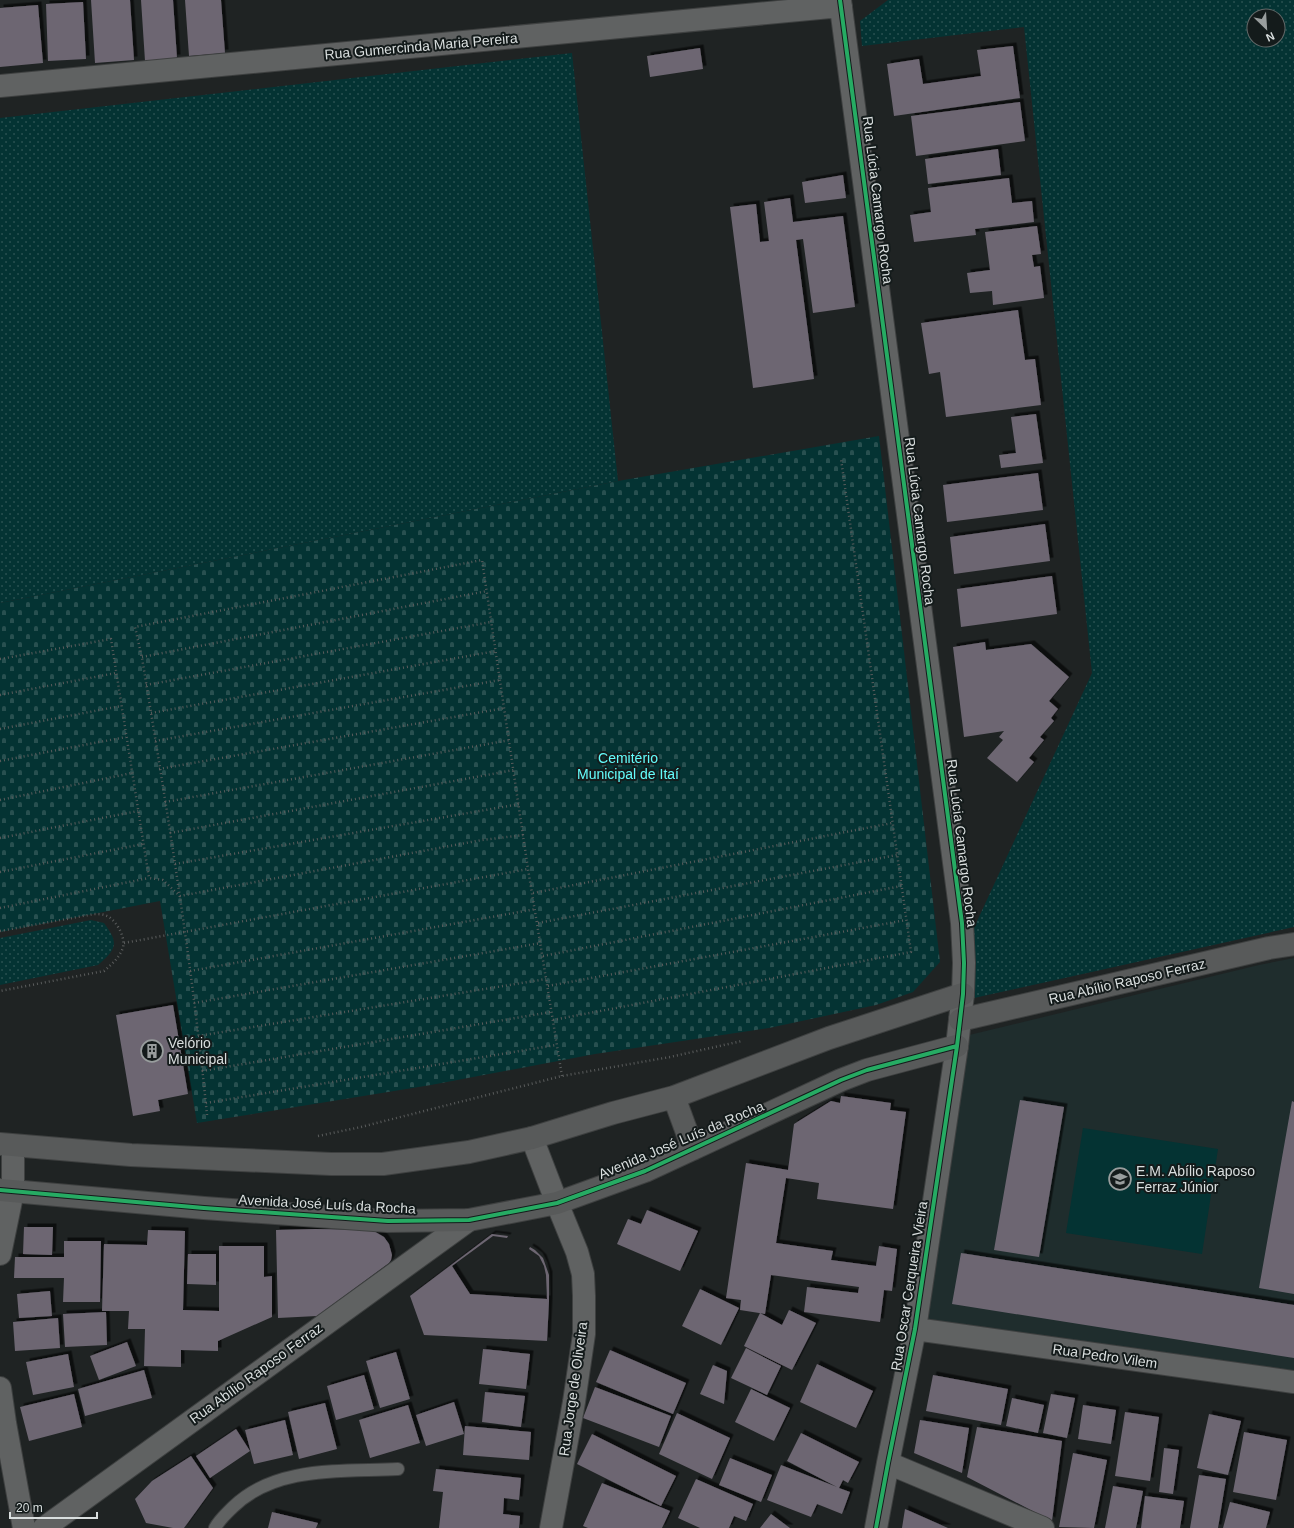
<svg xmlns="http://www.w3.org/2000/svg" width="1294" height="1528" font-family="Helvetica,sans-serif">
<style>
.built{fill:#1f2d2d}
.grass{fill:url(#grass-dots);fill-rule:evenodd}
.cemetery{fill:url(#cemetery-stones)}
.garden{fill:#043333}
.building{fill:#6d6672;filter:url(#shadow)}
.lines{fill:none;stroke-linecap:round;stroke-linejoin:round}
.lane-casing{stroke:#3e4040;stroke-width:14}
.street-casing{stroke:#3e4040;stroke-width:24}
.secondary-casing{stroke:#3e4040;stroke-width:24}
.path{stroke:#5a5c5c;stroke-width:2.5;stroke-dasharray:1 3;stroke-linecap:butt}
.lane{stroke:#606262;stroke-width:12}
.street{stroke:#606262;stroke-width:22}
.secondary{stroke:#585a5a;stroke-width:22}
.cycleway-casing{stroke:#141b1b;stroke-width:6}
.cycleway{stroke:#26ab63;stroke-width:4}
.labels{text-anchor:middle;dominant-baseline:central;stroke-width:4;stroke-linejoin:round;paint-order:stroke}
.street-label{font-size:14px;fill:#d9dede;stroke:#141b1b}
.park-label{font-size:14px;fill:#63fbfa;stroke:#141b1b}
.poi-label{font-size:14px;fill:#d9dede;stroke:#141b1b;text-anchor:start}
</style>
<defs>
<pattern id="grass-dots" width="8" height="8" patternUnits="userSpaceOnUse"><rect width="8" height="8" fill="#043333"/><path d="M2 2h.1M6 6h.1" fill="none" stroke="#285050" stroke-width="1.8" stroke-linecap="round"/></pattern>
<pattern id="cemetery-stones" width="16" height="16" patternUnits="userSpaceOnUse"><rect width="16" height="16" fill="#043333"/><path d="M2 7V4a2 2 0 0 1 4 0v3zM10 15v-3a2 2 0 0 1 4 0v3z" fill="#285050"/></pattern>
<filter id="shadow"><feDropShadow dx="3.5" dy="-3.5" stdDeviation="0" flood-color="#0009"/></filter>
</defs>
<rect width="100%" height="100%" fill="#1f2323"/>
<path class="built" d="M 1294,958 L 1294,1371 L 927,1322 L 965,1036 L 1259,965 Z"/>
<path class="grass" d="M 888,0 L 1294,0 L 1294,927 L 974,998 L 972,932 L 1092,673 L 1024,27 L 862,46 L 860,21 ZM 1254,16 L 1278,16 L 1278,40 L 1254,40 Z
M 572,53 L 618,481 L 0,603 L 0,118 Z
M 91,920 L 104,923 C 119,943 117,949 98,965 L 0,985 L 0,938 Z"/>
<path class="cemetery" d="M 879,436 L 940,962 L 913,992 L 876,1005 L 769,1028 L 595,1054 L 431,1085 L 197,1123 L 160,901 L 0,932 L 0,603 L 618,481 Z"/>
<path class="garden" d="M 1083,1128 L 1218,1149 L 1202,1254 L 1066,1233 Z"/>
<path class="building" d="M 91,0 L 130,0 L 134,60 L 95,63 Z
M 141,0 L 173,0 L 177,58 L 145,61 Z
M 185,0 L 221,0 L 225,53 L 189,56 Z
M 83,2 L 86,59 L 48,61 L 46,4 Z
M 38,5 L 43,63 L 0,67 L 0,8 Z
M 1013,46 L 1020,98 L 894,116 L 887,64 L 919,59 L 923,84 L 981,76 L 977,50 Z
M 700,48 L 703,69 L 650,77 L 647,56 Z
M 1020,102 L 1025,141 L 916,156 L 911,116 Z
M 998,149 L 1001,175 L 928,184 L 925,159 Z
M 843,175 L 846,198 L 805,203 L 802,182 Z
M 1009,178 L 1012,203 L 1032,201 L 1034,222 L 975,229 L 976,235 L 914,242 L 910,215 L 931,212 L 928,188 Z
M 790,198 L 793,222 L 843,216 L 855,307 L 813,313 L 803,239 L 796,240 L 814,379 L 753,388 L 730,207 L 756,204 L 760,242 L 769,241 L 764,202 Z
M 1037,226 L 1041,254 L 1032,255 L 1034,267 L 1040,266 L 1044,298 L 993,305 L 992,291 L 970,293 L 967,273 L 990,270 L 985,232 Z
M 1018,310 L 1025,360 L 1035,359 L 1041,405 L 946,417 L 940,372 L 929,374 L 921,323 Z
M 1036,414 L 1043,463 L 1001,468 L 999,455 L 1016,453 L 1011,417 Z
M 1038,473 L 1043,510 L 947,522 L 943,485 Z
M 1045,524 L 1050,561 L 954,574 L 950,537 Z
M 1052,576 L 1057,614 L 961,627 L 957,589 Z
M 985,642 L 986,650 L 1031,644 L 1069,677 L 1049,701 L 1058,709 L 1051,718 L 1054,721 L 1040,737 L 1044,740 L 1029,758 L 1034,762 L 1017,782 L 987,758 L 1003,740 L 999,737 L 1004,731 L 964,737 L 953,647 Z
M 173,1005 L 188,1094 L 158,1100 L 160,1111 L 133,1116 L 116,1015 Z
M 841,1096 L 891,1103 L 890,1110 L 906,1112 L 893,1209 L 817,1199 L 819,1183 L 786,1178 L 776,1243 L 833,1251 L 831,1260 L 876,1266 L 879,1246 L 897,1249 L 892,1291 L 884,1290 L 880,1322 L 804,1312 L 807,1287 L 858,1293 L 859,1287 L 771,1275 L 765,1314 L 740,1310 L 741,1300 L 726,1298 L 746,1163 L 788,1170 L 794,1124 L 831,1101 L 840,1103 Z
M 1020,1100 L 1064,1107 L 1039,1257 L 994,1250 Z
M 1292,1101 L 1294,1102 L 1294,1294 L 1259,1288 Z
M 647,1210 L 698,1231 L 680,1271 L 617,1244 L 628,1219 L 641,1224 Z
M 24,1227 L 53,1227 L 52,1255 L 23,1254 Z
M 315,1229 L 372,1230 L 384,1237 L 389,1244 L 392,1255 L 391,1260 L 389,1263 L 317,1316 L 278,1318 L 276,1230 Z
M 148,1230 L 185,1231 L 183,1310 L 219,1311 L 219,1246 L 264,1246 L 264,1277 L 272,1276 L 272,1317 L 218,1341 L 218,1351 L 181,1350 L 181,1367 L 144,1366 L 145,1329 L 128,1329 L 129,1311 L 102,1311 L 104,1244 L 147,1245 Z
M 492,1234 L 508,1236 L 507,1238 L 493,1236 L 452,1266 L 470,1294 L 547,1299 L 546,1275 L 544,1266 L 539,1256 L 529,1249 L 530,1247 L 535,1250 L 543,1258 L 549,1275 L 549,1301 L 547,1341 L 424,1335 L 410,1296 Z
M 64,1241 L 101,1241 L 100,1302 L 63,1302 L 64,1278 L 14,1278 L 15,1257 L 64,1257 Z
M 961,1253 L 1294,1305 L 1294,1358 L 952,1304 Z
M 188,1254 L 216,1254 L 216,1285 L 187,1284 Z
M 700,1289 L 739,1308 L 721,1345 L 682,1326 Z
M 50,1291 L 52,1316 L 19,1318 L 17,1294 Z
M 789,1310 L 816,1323 L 792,1370 L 744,1346 L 760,1313 L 782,1325 Z
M 106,1312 L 107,1345 L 65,1347 L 63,1314 Z
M 58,1318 L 60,1348 L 15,1351 L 13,1322 Z
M 127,1342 L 136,1366 L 99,1380 L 90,1356 Z
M 746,1348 L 781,1366 L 767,1395 L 731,1378 Z
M 483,1349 L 530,1354 L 526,1389 L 479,1384 Z
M 610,1350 L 686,1383 L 673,1414 L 596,1382 Z
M 396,1352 L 410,1399 L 380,1408 L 366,1361 Z
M 68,1354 L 74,1387 L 33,1395 L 26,1362 Z
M 817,1364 L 873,1391 L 856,1428 L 800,1402 Z
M 713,1365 L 727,1371 L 724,1404 L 700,1394 Z
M 144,1370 L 152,1398 L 85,1416 L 78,1389 Z
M 364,1375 L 374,1409 L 336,1420 L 327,1386 Z
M 933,1375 L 1008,1389 L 1001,1425 L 926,1411 Z
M 595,1387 L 671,1416 L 659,1447 L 583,1418 Z
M 751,1389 L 790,1408 L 774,1441 L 735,1422 Z
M 485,1392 L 525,1396 L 521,1427 L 482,1422 Z
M 74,1394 L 82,1427 L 29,1441 L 20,1407 Z
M 1051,1394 L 1075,1398 L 1067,1438 L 1043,1433 Z
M 1012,1398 L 1044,1405 L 1038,1433 L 1006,1426 Z
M 454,1402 L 464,1434 L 426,1446 L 416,1415 Z
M 325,1403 L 337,1449 L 299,1459 L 288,1412 Z
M 408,1405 L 420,1443 L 370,1458 L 359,1420 Z
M 1083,1405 L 1116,1410 L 1111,1444 L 1078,1439 Z
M 1125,1412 L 1159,1417 L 1150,1481 L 1115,1476 Z
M 677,1413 L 730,1438 L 712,1479 L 659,1454 Z
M 1209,1414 L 1241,1421 L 1228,1475 L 1197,1468 Z
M 285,1420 L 293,1455 L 254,1464 L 245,1430 Z
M 920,1420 L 969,1428 L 962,1473 L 914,1453 Z
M 465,1426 L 531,1432 L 529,1460 L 463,1455 Z
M 977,1427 L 1062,1441 L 1052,1521 L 967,1477 Z
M 236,1429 L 250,1451 L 210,1478 L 196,1456 Z
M 1244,1432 L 1287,1440 L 1276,1500 L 1233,1492 Z
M 801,1433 L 859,1462 L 848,1483 L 843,1480 L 839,1488 L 850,1492 L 842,1514 L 817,1504 L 811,1517 L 767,1500 L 781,1465 L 837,1487 L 787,1461 Z
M 592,1434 L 676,1476 L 661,1506 L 577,1464 Z
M 1164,1448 L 1179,1450 L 1173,1494 L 1159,1492 Z
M 1073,1453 L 1107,1460 L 1094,1528 L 1059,1527 Z
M 191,1456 L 213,1488 L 184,1528 L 173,1528 L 146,1523 L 135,1499 L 152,1481 Z
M 730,1458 L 772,1475 L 761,1502 L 719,1485 Z
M 436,1469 L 521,1478 L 519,1500 L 504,1498 L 503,1514 L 520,1516 L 519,1528 L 439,1528 L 443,1492 L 433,1491 Z
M 1199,1475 L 1226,1479 L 1218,1528 L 1190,1528 Z
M 696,1479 L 753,1504 L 746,1521 L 734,1516 L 729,1528 L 700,1528 L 678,1518 Z
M 602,1483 L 670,1511 L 662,1528 L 588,1528 L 583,1526 Z
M 1113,1486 L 1143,1491 L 1136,1528 L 1105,1528 Z
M 1145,1496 L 1184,1501 L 1180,1528 L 1141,1528 Z
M 1230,1502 L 1270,1512 L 1266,1528 L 1223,1528 Z
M 905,1509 L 948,1528 L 902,1528 Z
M 272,1512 L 318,1523 L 316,1528 L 268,1528 Z
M 771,1514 L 790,1528 L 760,1528 Z"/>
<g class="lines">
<g class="lane-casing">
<path id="lane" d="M 215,1528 C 219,1520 227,1513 233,1507 C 276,1465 343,1472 398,1469"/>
</g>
<g class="street-casing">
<path id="street" d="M 840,0 L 962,923 L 964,963 L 963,994 L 957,1046 L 915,1329 L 888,1463 L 876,1528
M 0,86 L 841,6
M 532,1138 L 557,1203 L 577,1252 L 583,1274 L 584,1296 L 584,1334 L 574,1402 L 551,1528
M 0,1254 L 13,1191 L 13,1146
M 915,1329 L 1294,1382
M 0,1388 L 5,1423 L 24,1528
M 888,1463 L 1043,1528
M 44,1528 L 469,1220"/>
</g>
<g class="secondary-casing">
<path id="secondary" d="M 960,1020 L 1269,948 L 1294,944
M 674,1097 L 693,1149
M 0,1144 L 131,1155 L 331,1164 L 383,1164 L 469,1152 L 532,1138 L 613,1113 L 674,1097 L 829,1038 L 963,994
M 0,1190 L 204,1208 L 388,1221 L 469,1220 L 557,1203 L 645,1171 L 841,1080 L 867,1070 L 957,1046"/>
</g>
<path class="path" d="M 142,657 L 487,591
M 0,659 L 111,639 L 149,878 L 163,880 L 180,896 L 482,840 L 524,835
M 146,685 L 491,622
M 0,695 L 116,673
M 151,713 L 496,651
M 0,729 L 121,706
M 155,741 L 500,680
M 0,761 L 126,737
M 159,769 L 505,708
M 0,800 L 132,773
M 165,802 L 510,740
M 170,833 L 514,770
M 0,838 L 138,811
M 175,864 L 520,804
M 0,872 L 143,844
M 533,893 L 892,823
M 0,908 L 149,878
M 538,923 L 897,855
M 0,931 L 94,914 C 99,914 104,914 109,917 C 118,923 127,940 122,950 C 118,959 111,965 104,971 L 0,991
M 124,943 L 528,869
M 543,956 L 901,886
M 190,971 L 536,909
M 548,986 L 906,920
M 194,1003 L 541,943
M 553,1020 L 911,952 L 841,459
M 198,1036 L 546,979
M 202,1071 L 551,1012
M 206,1103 L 556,1045
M 207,1115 C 192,962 167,809 142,658 L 135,627 L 482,560 L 528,869 L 562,1076
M 318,1136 L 361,1127 L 562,1076 L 670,1057 L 742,1041"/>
<use href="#lane" class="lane"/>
<use href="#street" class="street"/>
<use href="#secondary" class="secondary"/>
<g class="cycleway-casing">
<path id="cycleway" d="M 840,0 L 962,923 L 964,963 L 963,994 L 957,1046 L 915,1329 L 888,1463 L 876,1528
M 0,1190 L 204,1208 L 388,1221 L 469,1220 L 557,1203 L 645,1171 L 841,1080 L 867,1070 L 957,1046"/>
</g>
<use href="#cycleway" class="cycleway"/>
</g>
<defs>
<g id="building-ring" transform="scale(1.15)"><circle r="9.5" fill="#141b1b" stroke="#989d9d" stroke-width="1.5"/><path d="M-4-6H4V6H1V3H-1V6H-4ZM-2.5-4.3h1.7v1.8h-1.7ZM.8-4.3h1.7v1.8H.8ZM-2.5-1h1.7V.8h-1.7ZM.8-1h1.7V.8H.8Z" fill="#989d9d"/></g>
<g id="school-ring" transform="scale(1.15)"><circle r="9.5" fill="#141b1b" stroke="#989d9d" stroke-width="1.5"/><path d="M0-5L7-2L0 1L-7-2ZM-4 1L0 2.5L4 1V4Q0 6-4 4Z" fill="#989d9d"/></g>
</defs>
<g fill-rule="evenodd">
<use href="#building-ring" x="152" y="1051"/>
<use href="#school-ring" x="1120" y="1179"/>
</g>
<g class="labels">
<g class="street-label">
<text transform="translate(421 46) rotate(-5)">Rua Gumercinda Maria Pereira</text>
<text transform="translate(878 200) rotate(83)">Rua Lúcia Camargo Rocha</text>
<text transform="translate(920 521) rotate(83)">Rua Lúcia Camargo Rocha</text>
<text transform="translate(962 843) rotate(83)">Rua Lúcia Camargo Rocha</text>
<text transform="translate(1127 981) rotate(-13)">Rua Abílio Raposo Ferraz</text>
<text transform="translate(681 1140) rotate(-23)">Avenida José Luís da Rocha</text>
<text transform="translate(327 1204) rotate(3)">Avenida José Luís da Rocha</text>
<text transform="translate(909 1286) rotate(-81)">Rua Oscar Cerqueira Vieira</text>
<text transform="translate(1105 1356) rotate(8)">Rua Pedro Vilem</text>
<text transform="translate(256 1373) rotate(-36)">Rua Abílio Raposo Ferraz</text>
<text transform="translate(573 1389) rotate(-82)">Rua Jorge de Oliveira</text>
</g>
<g class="park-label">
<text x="628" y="758">Cemitério<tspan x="628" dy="16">Municipal de Itaí</tspan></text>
</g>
<g class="poi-label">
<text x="168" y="1043">Velório<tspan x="168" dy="16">Municipal</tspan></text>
<text x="1136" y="1171">E.M. Abílio Raposo<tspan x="1136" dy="16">Ferraz Júnior</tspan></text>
</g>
</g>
<g transform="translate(1266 28) rotate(155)"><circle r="19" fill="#141b1b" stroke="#636969"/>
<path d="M0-3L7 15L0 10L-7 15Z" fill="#989d9d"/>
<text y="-6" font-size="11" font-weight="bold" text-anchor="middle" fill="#d9dede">N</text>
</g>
<path d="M10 1512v6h87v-6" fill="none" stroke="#d9dede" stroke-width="2"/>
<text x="16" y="1512" font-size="12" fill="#d9dede" stroke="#141b1b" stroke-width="3" paint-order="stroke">20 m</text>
</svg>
